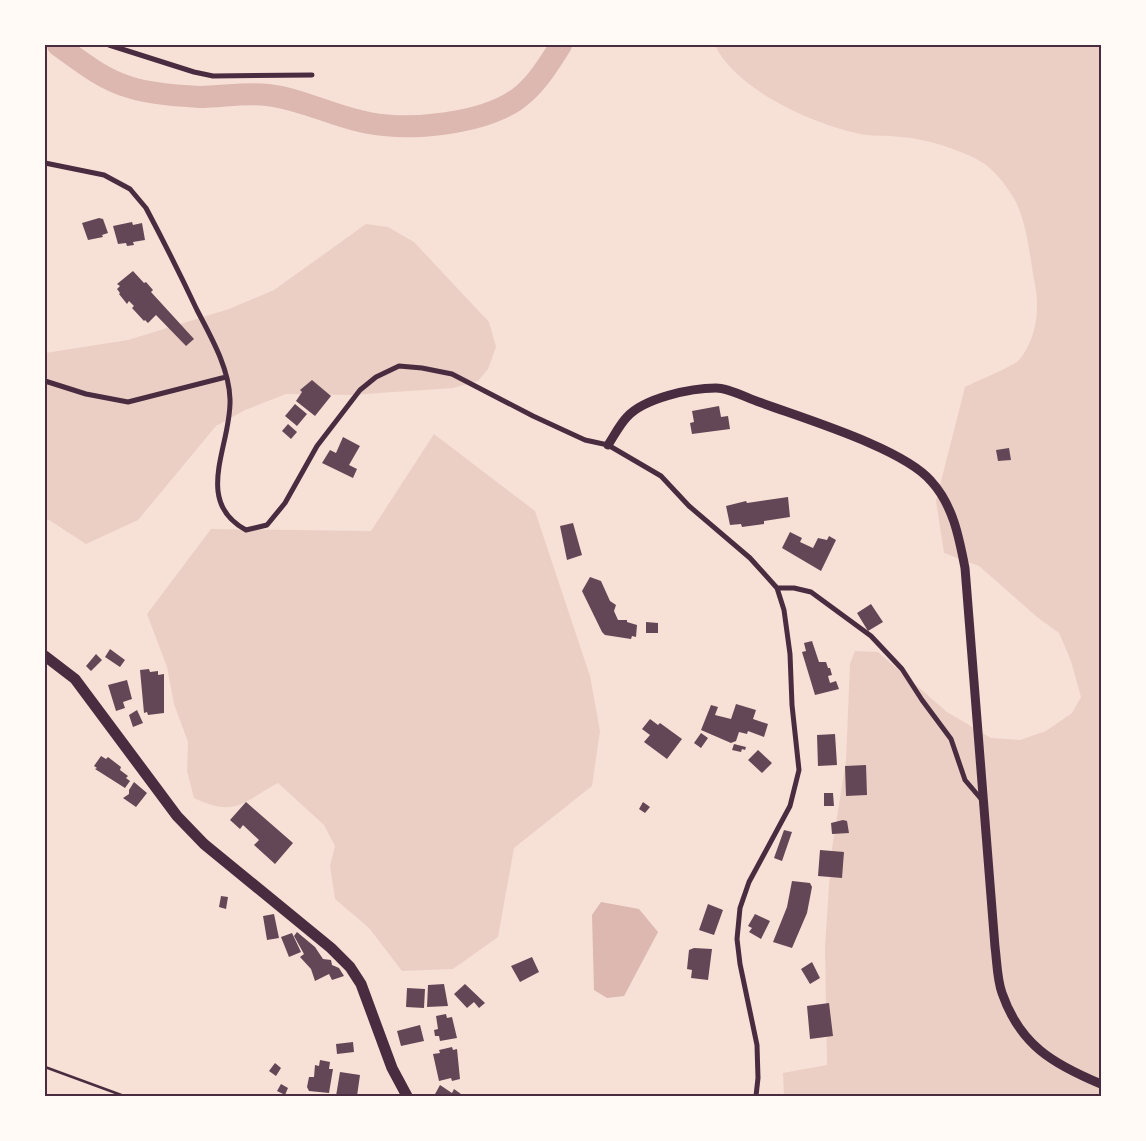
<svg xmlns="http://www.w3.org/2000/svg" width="1146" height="1141" font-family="Lora,serif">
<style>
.green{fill:#ebcfc5}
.water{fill:#dcb8b0}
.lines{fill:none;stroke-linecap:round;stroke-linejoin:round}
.river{stroke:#dcb8b0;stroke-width:22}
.building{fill:#644757}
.path{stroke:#4a2c40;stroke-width:2.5}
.minor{stroke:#4a2c40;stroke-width:5}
.tertiary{stroke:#4a2c40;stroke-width:9}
.primary{stroke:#4a2c40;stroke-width:11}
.neatline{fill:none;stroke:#4a2c40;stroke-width:2}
</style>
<rect width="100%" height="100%" fill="#f7e1d7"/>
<path class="green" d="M 715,45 L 1101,45 L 1101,1096 L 784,1096 L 783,1073 L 827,1065 L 825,948 L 831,855 L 846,760 L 850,664 L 855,651 L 878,652 L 947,712 L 991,738 L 1020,740 L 1046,731 L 1072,713 L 1081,697 L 1071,661 L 1059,633 L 1037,617 L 979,566 L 944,553 L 936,501 L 965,387 C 976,381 1012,367 1019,360 C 1036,340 1040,310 1035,285 C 1030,259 1027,219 1013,197 C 1005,184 994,169 980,161 C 958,149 927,139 901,137 C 886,135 870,137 856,133 C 811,123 735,89 715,45 Z
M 366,224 L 388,227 L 414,242 L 489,322 L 496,347 L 488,369 L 478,381 L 453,388 L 351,395 L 286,394 L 245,410 L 216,426 L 138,520 L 86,544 L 49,520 L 45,520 L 45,353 L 128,340 L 229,309 L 274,290 Z
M 434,434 L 535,511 L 590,676 L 600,731 L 592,786 L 514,848 L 498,937 L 453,969 L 402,971 L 369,928 L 335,899 L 330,866 L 335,846 L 324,825 L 278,783 C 242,802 236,818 194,798 L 187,771 L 188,742 L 174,704 L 167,667 L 147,614 L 211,529 L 371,531 Z"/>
<path class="water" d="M 601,902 L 639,909 L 658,932 L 624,996 L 607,998 L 594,990 L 592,915 Z"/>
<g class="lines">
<path class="river" d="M 58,45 C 80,61 102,79 129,87 C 145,93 182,96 200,97 C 222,97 245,92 268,95 C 303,99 334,117 369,123 C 411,131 480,124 516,100 C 536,86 548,65 561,45"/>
</g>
<path class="building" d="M 99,218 L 103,219 L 108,233 L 102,235 L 103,237 L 88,240 L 82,223 Z
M 132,222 L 133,225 L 142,223 L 145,240 L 133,242 L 134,245 L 127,246 L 126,243 L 118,244 L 113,226 Z
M 133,271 L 144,283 L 146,282 L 153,290 L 151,292 L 194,339 L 186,346 L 156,315 L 148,323 L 145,320 L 144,321 L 132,308 L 134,306 L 129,301 L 127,304 L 119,294 L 120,293 L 117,289 L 120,286 L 117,284 Z
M 312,380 L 331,396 L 315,416 L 296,401 L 302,392 L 300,390 Z
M 295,404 L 307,414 L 297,426 L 285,416 Z
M 719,406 L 721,417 L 728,416 L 730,429 L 692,434 L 690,423 L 694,422 L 692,411 Z
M 288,424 L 297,432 L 291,439 L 282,431 Z
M 343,437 L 360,446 L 349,465 L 357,469 L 353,478 L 322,463 L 330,450 L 336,453 Z
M 1009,448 L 1011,460 L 998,461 L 996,450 Z
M 788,497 L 790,517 L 764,521 L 764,524 L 742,527 L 741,524 L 730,525 L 726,506 L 746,501 L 747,503 Z
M 573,523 L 582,555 L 567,560 L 560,526 Z
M 790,532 L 802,538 L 800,542 L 813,548 L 818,538 L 827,540 L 829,536 L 836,540 L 821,571 L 782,548 Z
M 590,577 L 601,581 L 610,601 L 616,605 L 614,611 L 618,620 L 627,620 L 627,622 L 637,625 L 636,637 L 632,636 L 631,639 L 605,635 L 602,632 L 582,591 Z
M 871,604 L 883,622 L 868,631 L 857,613 Z
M 646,622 L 658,623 L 658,633 L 646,633 Z
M 812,641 L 819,662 L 826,662 L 828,668 L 830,668 L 832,675 L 828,676 L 830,683 L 836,681 L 839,689 L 815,695 L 802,652 L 806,651 L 804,643 Z
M 110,649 L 125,660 L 120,667 L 105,657 Z
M 96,654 L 102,660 L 91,671 L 86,666 Z
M 149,669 L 150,672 L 158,671 L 158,675 L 164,674 L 164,713 L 148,715 L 147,712 L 144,713 L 140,670 Z
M 127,680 L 132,699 L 123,702 L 125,708 L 116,711 L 108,685 Z
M 736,704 L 756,710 L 753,719 L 768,724 L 764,737 L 748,731 L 747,734 L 739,732 L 736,741 L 731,743 L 701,730 L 711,705 L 718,707 L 715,715 L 731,719 Z
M 137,710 L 143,723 L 133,727 L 129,715 Z
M 650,719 L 658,725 L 660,723 L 682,739 L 667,759 L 644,742 L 650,735 L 642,729 Z
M 701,733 L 708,738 L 701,748 L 694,743 Z
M 835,734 L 837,765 L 818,766 L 817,735 Z
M 734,744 L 746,747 L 745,750 L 742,749 L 741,752 L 732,750 Z
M 758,750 L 772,763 L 762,773 L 748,760 Z
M 101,756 L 106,759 L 108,757 L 121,767 L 120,770 L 128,776 L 126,778 L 130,781 L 125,788 L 95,769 L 97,768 L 94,766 Z
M 866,765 L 867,795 L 846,796 L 845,766 Z
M 134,782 L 147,793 L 136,807 L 123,798 L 129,794 L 129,790 Z
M 824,793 L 833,793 L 834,806 L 824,806 Z
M 246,802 L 293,843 L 275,864 L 254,845 L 259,840 L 243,825 L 240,829 L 230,820 Z
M 643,802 L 650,807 L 645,813 L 639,809 Z
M 843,820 L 847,821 L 849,833 L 832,834 L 831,823 Z
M 784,830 L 792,832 L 782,861 L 774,858 Z
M 820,850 L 844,852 L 842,878 L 818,876 Z
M 792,881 L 810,883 L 812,887 L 807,913 L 792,948 L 773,942 L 787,907 Z
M 221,896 L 228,897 L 226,909 L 219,907 Z
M 708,904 L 723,910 L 714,935 L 699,930 Z
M 274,914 L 279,938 L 267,940 L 263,916 Z
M 755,914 L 770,921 L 761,939 L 749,932 L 752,928 L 748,926 Z
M 297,932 L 315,947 L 323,959 L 331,960 L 332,965 L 339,968 L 344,976 L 332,980 L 329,974 L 315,981 L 311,969 L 300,957 L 304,954 L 294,936 Z
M 292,933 L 301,952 L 289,957 L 281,937 Z
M 694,948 L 712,949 L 708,980 L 691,978 L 692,970 L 687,969 L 689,950 Z
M 532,957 L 539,972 L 520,982 L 511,966 Z
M 812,962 L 820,978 L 810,984 L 801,969 Z
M 444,984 L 448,1006 L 427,1007 L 428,985 Z
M 465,984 L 485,1003 L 479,1008 L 474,1002 L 467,1008 L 454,994 Z
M 407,988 L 425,989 L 424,1008 L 406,1007 Z
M 829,1003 L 833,1036 L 810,1039 L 807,1006 Z
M 446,1014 L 447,1018 L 452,1017 L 457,1038 L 440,1041 L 439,1036 L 435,1036 L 434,1030 L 438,1029 L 436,1016 Z
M 420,1025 L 424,1041 L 401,1046 L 397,1031 Z
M 353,1042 L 354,1052 L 337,1054 L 336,1044 Z
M 452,1047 L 453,1050 L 457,1049 L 460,1079 L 452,1081 L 451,1078 L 439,1081 L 433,1054 L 440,1053 L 439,1050 Z
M 320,1060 L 330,1062 L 329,1069 L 333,1069 L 329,1093 L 309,1091 L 307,1087 L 309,1077 L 314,1077 L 315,1065 L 319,1066 Z
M 275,1063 L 281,1068 L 276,1076 L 269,1071 Z
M 340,1072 L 360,1075 L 357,1096 L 336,1096 Z
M 281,1084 L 288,1088 L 285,1095 L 277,1091 Z
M 440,1085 L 452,1093 L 454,1089 L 461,1094 L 460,1096 L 434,1096 Z"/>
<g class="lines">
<path class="path" d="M 45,1067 L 124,1096"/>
<path class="minor" d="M 109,45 L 194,72 L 213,76 L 312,75
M 45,163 L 104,175 L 130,189 L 146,208 C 164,242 181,276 197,310 C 211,337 229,368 230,399 C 232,444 192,501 246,530 L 267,525 L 285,503 L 317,446 L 360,390 L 376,377 L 399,366 L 422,368 L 452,374 L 533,416 L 585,440 L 608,445 L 661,476 L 689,506 L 750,558 L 777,588 L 784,610 L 790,654 L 792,705 L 799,770 L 790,806 L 749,882 L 740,908 L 737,939 L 740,964 L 757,1045 L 758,1078 L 756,1096
M 45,381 L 86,394 L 128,402 L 226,377
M 777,588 L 794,588 L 811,592 L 871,636 L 902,669 L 922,700 L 951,739 L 965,780 L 982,800"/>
<path class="tertiary" d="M 608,445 C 614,436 620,424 627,417 C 644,398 691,388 716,388 C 729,388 747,398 759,402 C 802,418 903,448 931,481 C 953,505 959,537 965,568 L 995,947 C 997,962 997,979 1002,993 C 1020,1045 1053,1064 1101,1084"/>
<path class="primary" d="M 45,656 L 75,679 L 177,816 L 204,844 L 331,948 L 350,967 L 361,984 L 392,1068 L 407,1096"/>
</g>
<rect width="1146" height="1141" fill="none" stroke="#fffaf5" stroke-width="92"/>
<rect x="46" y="46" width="1054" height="1049" class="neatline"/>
</svg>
